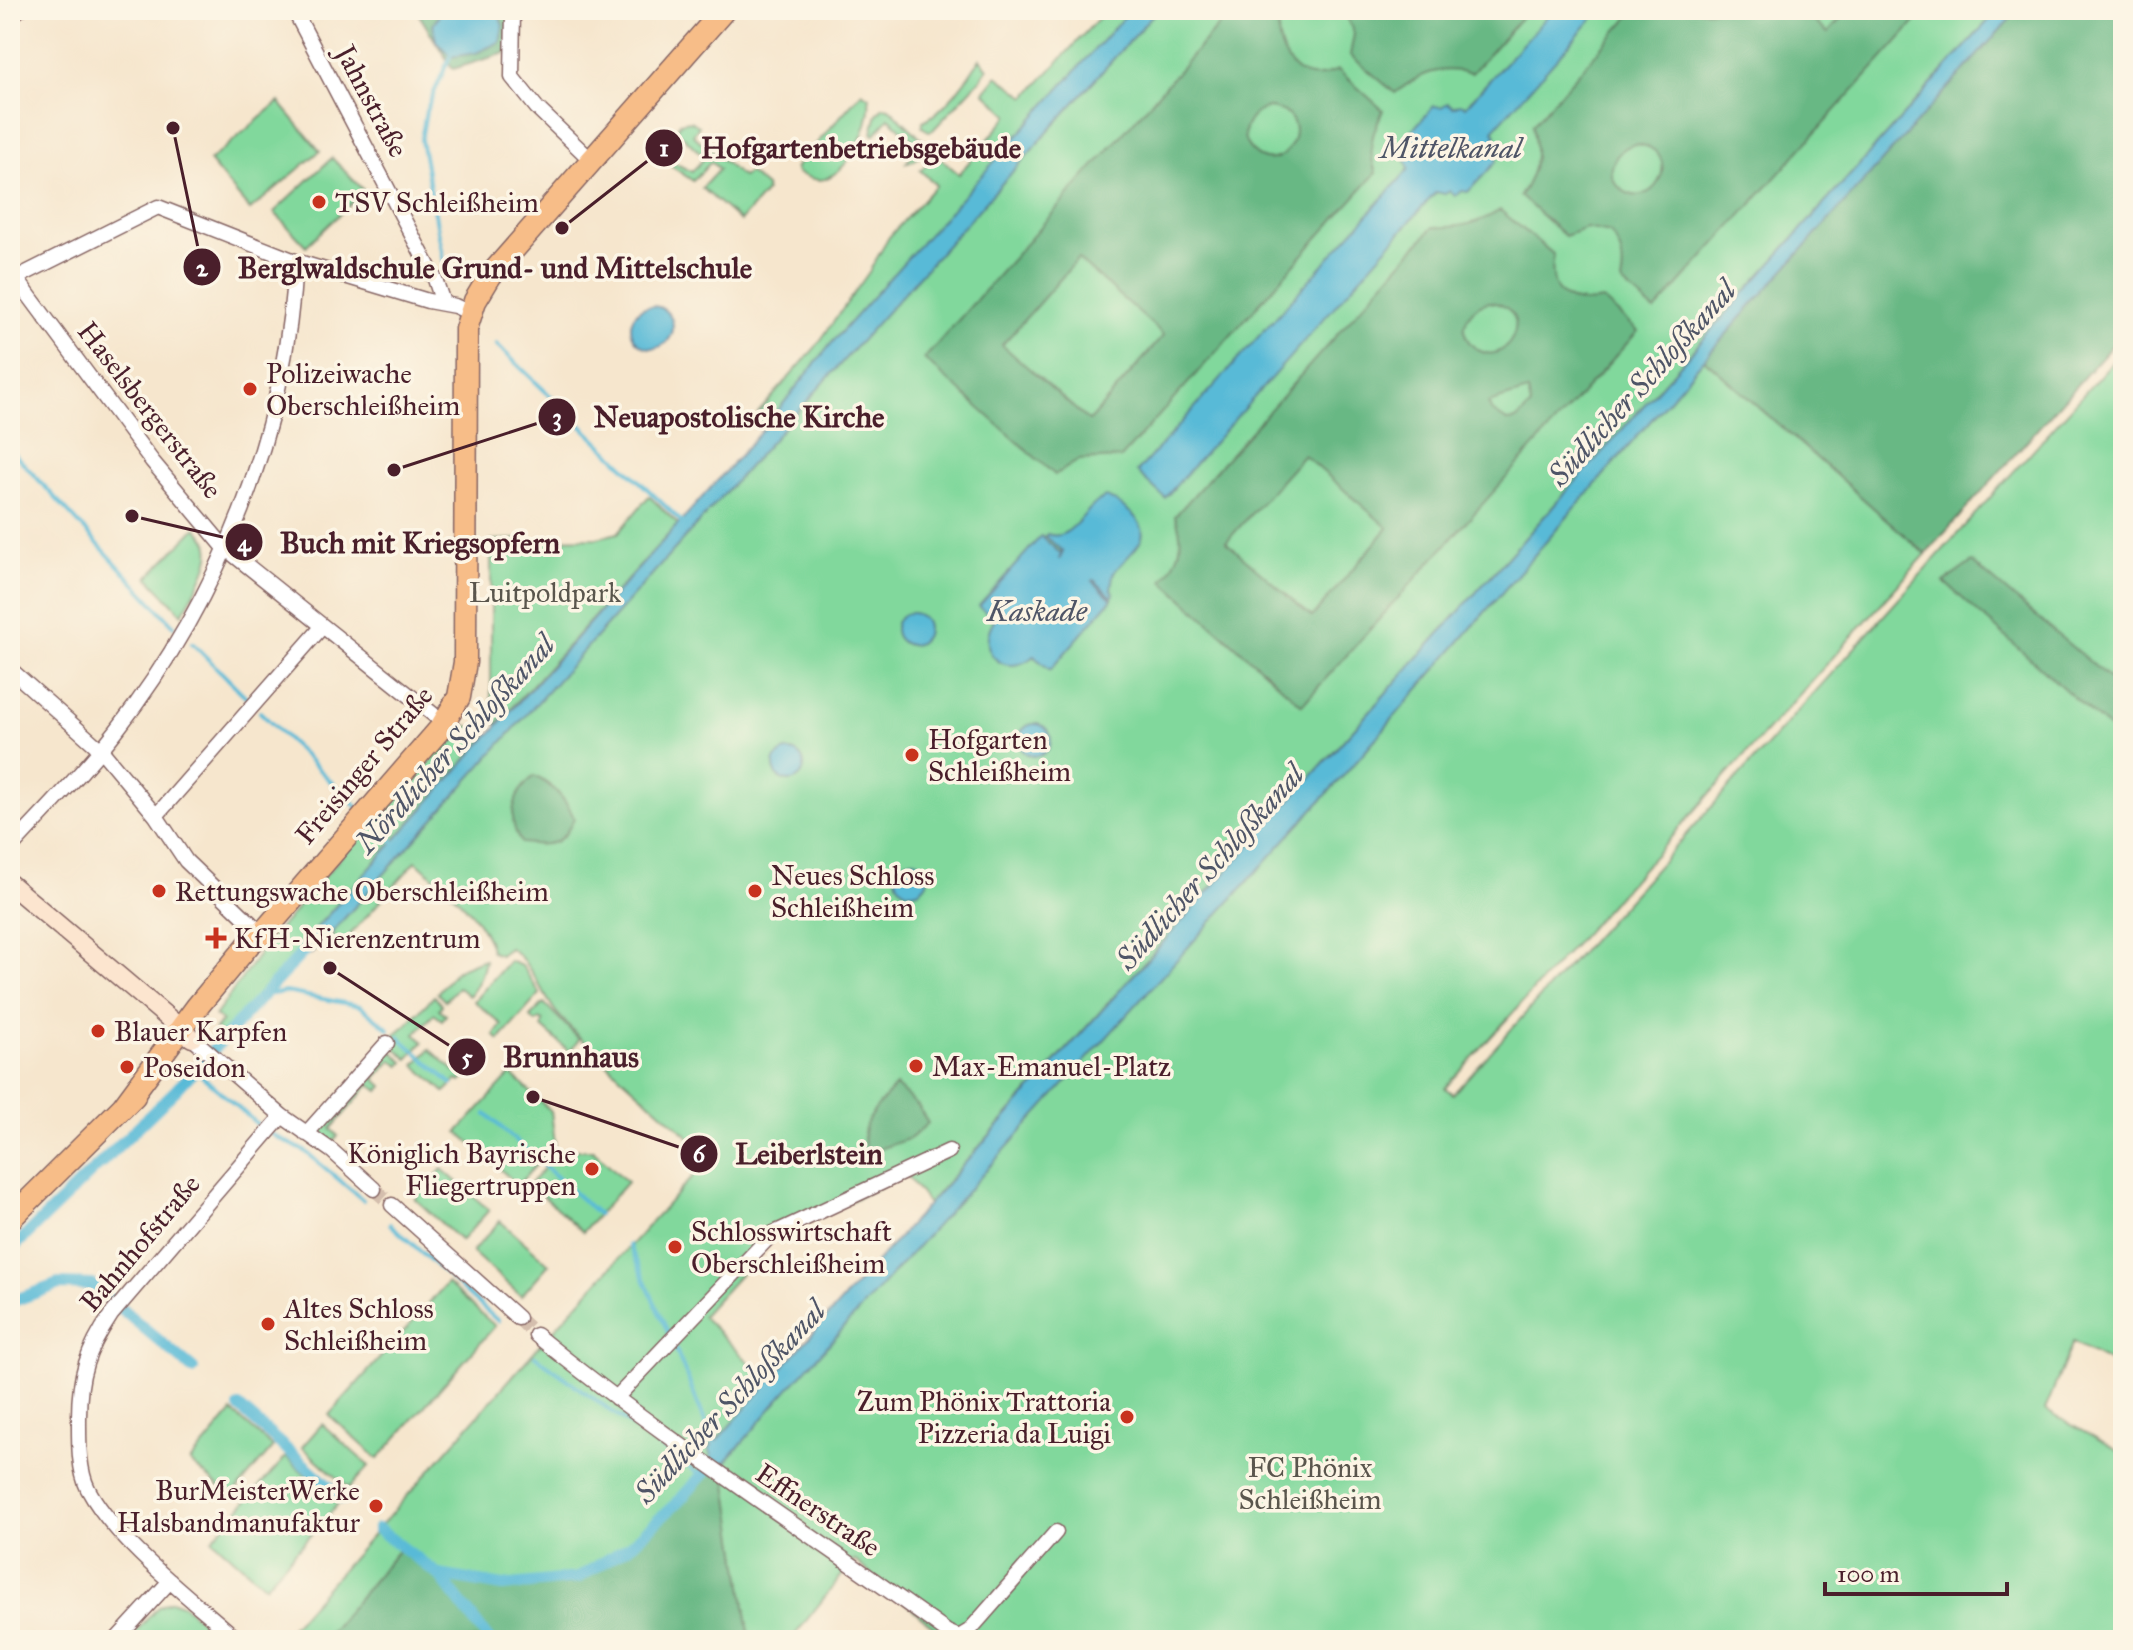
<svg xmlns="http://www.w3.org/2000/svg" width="2133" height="1650" font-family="'IM FELL Great Primer',serif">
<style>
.green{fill:#81d89c;stroke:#667c64;stroke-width:2}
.forest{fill:#68b884;stroke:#596c58;stroke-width:2;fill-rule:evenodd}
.water{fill:#58bad7;stroke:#516c81;stroke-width:2}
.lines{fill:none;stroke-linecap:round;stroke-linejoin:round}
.stream{stroke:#58bad7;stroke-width:4}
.canal{stroke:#58bad7;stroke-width:12}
.street-tunnel{stroke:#d4bead;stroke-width:14;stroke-dasharray:14 7;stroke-linecap:butt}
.street-casing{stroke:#866564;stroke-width:17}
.secondary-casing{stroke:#866564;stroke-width:21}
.primary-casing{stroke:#866564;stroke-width:25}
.street{stroke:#fff;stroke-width:14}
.secondary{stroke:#fce5cf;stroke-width:18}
.primary{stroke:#f7bd88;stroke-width:22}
.poi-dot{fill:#c8321e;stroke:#fcf5e5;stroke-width:3}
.labels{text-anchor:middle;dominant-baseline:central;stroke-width:7;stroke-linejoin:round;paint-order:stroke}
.street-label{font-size:28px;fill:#4a1f2b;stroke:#fcf5e5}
.poi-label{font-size:28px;fill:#4a1f2b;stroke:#fcf5e5;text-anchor:start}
.park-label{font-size:28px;fill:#5a564d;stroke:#fcf5e5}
.water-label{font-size:30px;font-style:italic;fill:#4f5567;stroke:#fcf5e5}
.leader{fill:none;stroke:#4a1f2b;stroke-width:3}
.callout-dot{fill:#4a1f2b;stroke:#fcf5e5;stroke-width:3}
.mark-label{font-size:24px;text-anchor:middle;font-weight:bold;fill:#fff}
.callout-label{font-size:30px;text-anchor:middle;font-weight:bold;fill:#4a1f2b;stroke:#fcf5e5;stroke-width:7;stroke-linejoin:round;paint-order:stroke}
</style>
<rect width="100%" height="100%" fill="#fcf5e5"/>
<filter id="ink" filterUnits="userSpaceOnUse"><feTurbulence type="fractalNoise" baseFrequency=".0125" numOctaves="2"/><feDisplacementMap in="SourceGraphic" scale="16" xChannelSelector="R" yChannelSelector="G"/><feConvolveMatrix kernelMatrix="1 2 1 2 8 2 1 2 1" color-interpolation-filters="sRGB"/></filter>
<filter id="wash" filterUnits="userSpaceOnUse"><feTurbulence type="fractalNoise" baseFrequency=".006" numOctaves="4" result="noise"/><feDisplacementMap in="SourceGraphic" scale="32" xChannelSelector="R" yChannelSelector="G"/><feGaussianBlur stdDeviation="1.8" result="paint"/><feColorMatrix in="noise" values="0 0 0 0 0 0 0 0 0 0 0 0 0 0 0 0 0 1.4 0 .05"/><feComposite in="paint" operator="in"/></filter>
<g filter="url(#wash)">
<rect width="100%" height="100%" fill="#f6e6cd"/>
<path class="green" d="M 1106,10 L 1131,10 L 764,427 L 758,421 L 758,413 L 815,348 L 869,272 L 889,237 L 936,185 L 920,170 L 935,157 L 940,158 L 959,174 L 1009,115 L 984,92 L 997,76 L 1026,97 Z
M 1157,10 L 1998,10 L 928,1204 L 906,1174 L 772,1239 L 702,1316 L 770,1383 L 709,1448 L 714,1461 L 678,1502 L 630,1546 L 578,1578 L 503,1586 L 439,1575 L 402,1546 L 324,1640 L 280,1640 L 541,1344 L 695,1174 L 704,1160 L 701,1148 C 654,1104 598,1060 556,1012 C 543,995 526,955 509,948 L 500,955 L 492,952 C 481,912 445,888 416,861 L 341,945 L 333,938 L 333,931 Z
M 980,59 L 988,68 L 979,81 L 933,130 L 929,131 L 922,127 L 923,121 C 943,113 969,77 980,59 Z
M 862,92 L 869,97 C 872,123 852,167 827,178 C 818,183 805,176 797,173 L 795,168 Z
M 279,102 L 320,151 L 250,210 L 209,161 Z
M 883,107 L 889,108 L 926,143 C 926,153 915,162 906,163 L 920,146 L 889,118 L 874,135 L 872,133 L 877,114 Z
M 690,121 L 699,126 L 693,135 L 742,177 L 749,173 L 766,187 L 766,192 L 740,221 L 702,188 L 719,169 L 711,162 L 693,181 L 671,166 L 649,158 L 654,152 L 692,172 L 705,157 L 676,130 L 680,123 Z
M 332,158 L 364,191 L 306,246 L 274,212 Z
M 2123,350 L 2123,1369 L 2073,1342 L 2045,1410 L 2123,1454 L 2123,1640 L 949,1640 L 854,1560 L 791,1640 L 750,1640 L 724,1464 L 781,1396 L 1344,775 L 1704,359 L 1926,554 L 1445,1088 L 1453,1094 Z
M 649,496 L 678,524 L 497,724 L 491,713 L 491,540 L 597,538 L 618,533 Z
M 196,528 C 200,532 206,537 208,543 C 216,560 191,598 182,614 L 148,577 Z
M 460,724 L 471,727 L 486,737 L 301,945 L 306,950 L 224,1037 L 215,1029 L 222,1021 L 215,1016 L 267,943 L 448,732 Z
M 481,960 L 485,960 C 483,974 478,985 469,996 L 458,987 L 445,1001 L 437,993 L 457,970 Z
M 509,961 L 522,966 L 540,994 L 499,1040 L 494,1035 L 502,1025 L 474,1001 Z
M 434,996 L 442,1005 L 439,1009 L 446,1015 L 442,1020 L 434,1014 L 415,1034 L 423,1042 L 408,1059 L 392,1045 L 390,1038 L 406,1025 Z
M 544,1003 L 579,1039 L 570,1052 L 542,1027 L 543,1021 L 540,1019 L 536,1022 L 530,1017 Z
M 389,1048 L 404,1062 L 400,1066 L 392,1060 L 375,1079 L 383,1086 L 379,1091 L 370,1084 L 331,1129 L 338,1136 L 332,1142 L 316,1130 Z
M 430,1049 L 458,1074 L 466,1065 L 471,1070 L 461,1082 L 457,1080 L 445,1092 L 415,1065 Z
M 511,1074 L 551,1111 L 555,1144 L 518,1185 L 458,1132 Z
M 560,1150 L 593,1150 L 627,1182 L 583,1232 L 530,1184 Z
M 442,1169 L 489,1210 L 461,1241 L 415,1199 Z
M 500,1221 L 549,1264 L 521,1296 L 472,1252 Z
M 447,1283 L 495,1326 L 378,1459 L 329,1415 Z
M 232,1412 L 273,1447 L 231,1497 L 190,1462 Z
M 322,1424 L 369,1466 L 349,1488 L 302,1447 Z
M 286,1457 L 338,1504 L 265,1586 L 212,1539 Z
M 171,1601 L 185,1606 L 222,1640 L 128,1640 L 158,1607 Z"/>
<path class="forest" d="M 416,10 L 512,10 L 506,53 L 453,69 Z
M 1232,10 L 1268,10 L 1279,19 C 1274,42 1289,79 1319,76 C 1325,75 1332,72 1338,70 L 1383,110 C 1372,134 1367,147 1376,173 L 1121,458 L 1079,460 L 1055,475 L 924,359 ZM 1268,108 C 1322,113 1283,183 1252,151 C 1235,134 1249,113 1268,108 ZM 1078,259 L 1164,335 L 1089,421 L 1002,345 Z
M 1344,10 L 1528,10 L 1472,73 C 1437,66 1423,72 1395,93 L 1350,55 L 1354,34 Z
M 1635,10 L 1801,10 L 1828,33 L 1848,10 L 1926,10 L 1655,311 L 1621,282 C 1625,263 1622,248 1610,233 L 1586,228 L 1565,236 L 1520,196 C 1536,172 1538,153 1532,125 ZM 1635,144 C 1689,149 1652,219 1619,187 C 1603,171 1616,149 1635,144 Z
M 2018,10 L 2123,10 L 2123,333 L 1926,554 L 1704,359 Z
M 1500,210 L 1554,255 C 1547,295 1566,307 1603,300 L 1638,331 L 1302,705 L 1163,581 C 1180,558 1186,543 1175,516 L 1433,227 C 1459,228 1478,224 1500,210 ZM 1488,302 C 1542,307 1505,377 1472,345 C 1456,329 1469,307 1488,302 ZM 1528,391 L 1531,406 L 1516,420 L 1507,421 L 1492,411 L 1488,403 ZM 1304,455 L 1388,528 L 1312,617 L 1226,542 Z
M 1972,562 L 2123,690 L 2123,741 L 1944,582 Z
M 534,776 C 553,785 566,799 574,818 C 562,847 549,846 521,843 C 506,818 513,793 534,776 Z
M 896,1086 L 918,1106 L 928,1123 L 911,1138 L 867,1153 C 855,1124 878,1106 896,1086 Z
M 714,1461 L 724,1464 L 750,1640 L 324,1640 L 402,1546 L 439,1575 L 503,1586 L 578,1578 L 630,1546 L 678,1502 Z"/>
<path class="water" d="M 442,10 L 497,10 L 503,26 L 500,42 L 476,53 L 451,57 L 436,41 L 433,25 Z
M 1130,10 L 1157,10 L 333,931 L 311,954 L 301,945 L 758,435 L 835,339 Z
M 1553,10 L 1600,10 L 1493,130 L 1496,135 L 1494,143 L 1498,147 L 1496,162 L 1468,192 L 1461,191 L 1455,196 L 1450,191 L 1445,194 L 1436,192 L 1165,498 L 1137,472 L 1409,169 L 1406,161 L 1409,155 L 1405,151 L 1406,137 L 1434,106 L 1441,107 L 1448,103 L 1453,107 L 1460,104 L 1466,106 Z
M 1998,10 L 2018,10 L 1704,359 L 1344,775 L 782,1396 L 724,1464 L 714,1461 L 709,1449 Z
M631 327a21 21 0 1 1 42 0a21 21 0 1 1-42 0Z
M 1106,497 C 1117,501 1122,506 1132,514 C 1159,539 1128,552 1113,574 L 1111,589 L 1114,594 L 1112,597 L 1094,580 L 1093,581 L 1112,599 L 1050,670 L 1034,656 C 1005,680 974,652 994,620 L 979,606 L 1041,536 L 1061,554 L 1059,560 L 1063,552 L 1045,536 L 1047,534 C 1072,544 1085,504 1106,497 Z
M895 629a16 16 0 1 1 32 0a16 16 0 1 1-32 0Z
M1019 740a16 16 0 1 1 32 0a16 16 0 1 1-32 0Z
M774 766a15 15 0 1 1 30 0a15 15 0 1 1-30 0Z
M896 876a16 16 0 1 1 32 0a16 16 0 1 1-32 0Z"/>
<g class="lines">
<path class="stream" d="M 445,267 L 421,140 L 426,111 L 452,52
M 496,344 L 684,524
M 10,449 L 174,626
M 192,643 L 248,699
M 260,712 L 357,807
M 373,822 L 395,843
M 265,995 L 286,992 L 360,1006 L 389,1029
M 399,1037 L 452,1084
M 195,1070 L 264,1130
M 486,1114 L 598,1214
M 271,1134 L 306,1152 L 363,1200
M 390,1224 L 498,1321
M 629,1245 L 670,1337
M 674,1345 L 716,1448
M 535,1356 L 701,1476"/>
<path class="canal" d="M 10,1251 L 176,1090 L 317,937
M 10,1302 L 59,1284 L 93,1285 L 193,1369
M 239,1407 L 343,1499
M 378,1529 L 439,1575 L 503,1586 L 578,1578 L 630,1546 L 678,1502 L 716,1460
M 439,1575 L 489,1640"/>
</g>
</g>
<g filter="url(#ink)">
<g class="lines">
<path class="street-tunnel" d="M 374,1189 L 392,1205
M 518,1318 L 536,1335"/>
<g class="street-casing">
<path id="street" d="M 294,10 L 435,279 L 443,303
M 513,10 L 512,77 L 537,108 L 591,160
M 10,16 L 19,10
M 10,270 L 152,461 L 224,547 L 444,723
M 10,281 L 158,207 L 295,261 L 428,301 L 455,306 L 470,313
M 10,669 L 101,750 L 156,816 L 186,861 L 262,934
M 156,816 L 322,627
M 10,849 C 46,810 83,773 116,731 C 220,598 287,430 295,261
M 192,1038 L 282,1116 L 332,1151 L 374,1189
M 306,1134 L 387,1043
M 392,1205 L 518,1318
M 536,1335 C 667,1442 810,1533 947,1632 L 959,1637 L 969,1631 L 1056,1532
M 616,1398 L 772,1234 L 949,1151
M 116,1640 L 170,1581
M 238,1640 C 193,1600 116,1542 88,1489 C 78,1469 79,1439 79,1417 C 79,1374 87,1351 111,1315 L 282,1116"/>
</g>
<g class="secondary-casing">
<path id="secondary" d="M 10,884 L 192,1038"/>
</g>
<g class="primary-casing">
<path id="primary" d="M 123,1107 L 197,1007 L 250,943 L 262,934 L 440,729 L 459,697 L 465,662 L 466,329 L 475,301 L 490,276 L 724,10
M 10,1219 L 134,1096"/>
</g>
<use href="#street" class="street"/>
<use href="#secondary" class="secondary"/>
<use href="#primary" class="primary"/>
</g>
</g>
<g class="poi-dot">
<circle cx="319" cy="202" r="8"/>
<circle cx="250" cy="389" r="8"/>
<circle cx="912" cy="755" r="8"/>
<circle cx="159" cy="891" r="8"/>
<circle cx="755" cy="891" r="8"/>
<path d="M212 926h8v8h8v8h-8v8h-8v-8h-8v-8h8z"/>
<circle cx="98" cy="1031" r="8"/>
<circle cx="916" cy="1066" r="8"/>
<circle cx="127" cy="1067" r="8"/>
<circle cx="592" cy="1169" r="8"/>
<circle cx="675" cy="1247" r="8"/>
<circle cx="268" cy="1324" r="8"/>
<circle cx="1127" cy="1417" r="8"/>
<circle cx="376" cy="1506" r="8"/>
</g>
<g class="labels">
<g class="street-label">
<text transform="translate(372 101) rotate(62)">Jahnstraße</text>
<text transform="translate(150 410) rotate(52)">Haselsbergerstraße</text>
<text transform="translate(364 765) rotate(-50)">Freisinger Straße</text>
<text transform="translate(140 1243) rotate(-50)">Bahnhofstraße</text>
<text transform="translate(818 1510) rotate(34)">Effnerstraße</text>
</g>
<g class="poi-label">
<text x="335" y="202">TSV Schleißheim</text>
<text x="266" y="373">Polizeiwache<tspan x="266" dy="32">Oberschleißheim</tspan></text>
<text x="928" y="739">Hofgarten<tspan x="928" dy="32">Schleißheim</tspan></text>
<text x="771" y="875">Neues Schloss<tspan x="771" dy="32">Schleißheim</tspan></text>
<text x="175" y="891">Rettungswache Oberschleißheim</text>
<text x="234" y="938">KfH-Nierenzentrum</text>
<text x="114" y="1031">Blauer Karpfen</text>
<text x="932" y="1066">Max-Emanuel-Platz</text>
<text x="143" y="1067">Poseidon</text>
<text x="576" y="1153" text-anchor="end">Königlich Bayrische<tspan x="576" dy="32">Fliegertruppen</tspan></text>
<text x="691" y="1231">Schlosswirtschaft<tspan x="691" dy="32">Oberschleißheim</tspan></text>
<text x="284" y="1308">Altes Schloss<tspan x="284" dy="32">Schleißheim</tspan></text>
<text x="1111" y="1401" text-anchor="end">Zum Phönix Trattoria<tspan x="1111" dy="32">Pizzeria da Luigi</tspan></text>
<text x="360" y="1490" text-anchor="end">BurMeisterWerke<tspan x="360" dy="32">Halsbandmanufaktur</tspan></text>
</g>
<g class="park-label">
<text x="545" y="592">Luitpoldpark</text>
<text x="1310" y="1467">FC Phönix<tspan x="1310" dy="32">Schleißheim</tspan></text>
</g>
<g class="water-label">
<text x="1451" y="148">Mittelkanal</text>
<text transform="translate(1642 383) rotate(-48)">Südlicher Schloßkanal</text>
<text x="1037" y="611">Kaskade</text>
<text transform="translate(455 744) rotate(-48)">Nördlicher Schloßkanal</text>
<text transform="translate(1210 867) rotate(-48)">Südlicher Schloßkanal</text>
<text transform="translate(730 1402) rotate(-47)">Südlicher Schloßkanal</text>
</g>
</g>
<path class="leader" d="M562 228L664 148M173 128L202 267M394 470L557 417M132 516L244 542M330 968L467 1057M533 1097L699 1154"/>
<g class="callout-dot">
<circle cx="562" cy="228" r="8"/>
<circle cx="173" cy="128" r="8"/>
<circle cx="394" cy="470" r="8"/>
<circle cx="132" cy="516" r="8"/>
<circle cx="330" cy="968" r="8"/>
<circle cx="533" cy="1097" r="8"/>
<circle cx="664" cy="148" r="20"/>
<circle cx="202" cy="267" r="20"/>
<circle cx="557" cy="417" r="20"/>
<circle cx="244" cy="542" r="20"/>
<circle cx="467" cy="1057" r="20"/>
<circle cx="699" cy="1154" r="20"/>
</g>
<g class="mark-label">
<text x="664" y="156">1</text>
<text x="202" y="276">2</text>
<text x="557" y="425">3</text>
<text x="244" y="551">4</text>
<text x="467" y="1065">5</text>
<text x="699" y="1162">6</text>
</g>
<g class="callout-label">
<text x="861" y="158">Hofgartenbetriebsgebäude</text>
<text x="495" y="278">Berglwaldschule Grund- und Mittelschule</text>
<text x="739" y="427">Neuapostolische Kirche</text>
<text x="420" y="553">Buch mit Kriegsopfern</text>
<text x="571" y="1067">Brunnhaus</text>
<text x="809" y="1164">Leiberlstein</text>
</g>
<rect width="2133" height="1650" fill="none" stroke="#fcf5e5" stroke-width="40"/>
<path d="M1825 1582v12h182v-12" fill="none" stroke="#4a1f2b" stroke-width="4"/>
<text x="1837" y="1582" font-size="24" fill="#4a1f2b" stroke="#fcf5e5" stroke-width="6" paint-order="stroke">100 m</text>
</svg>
